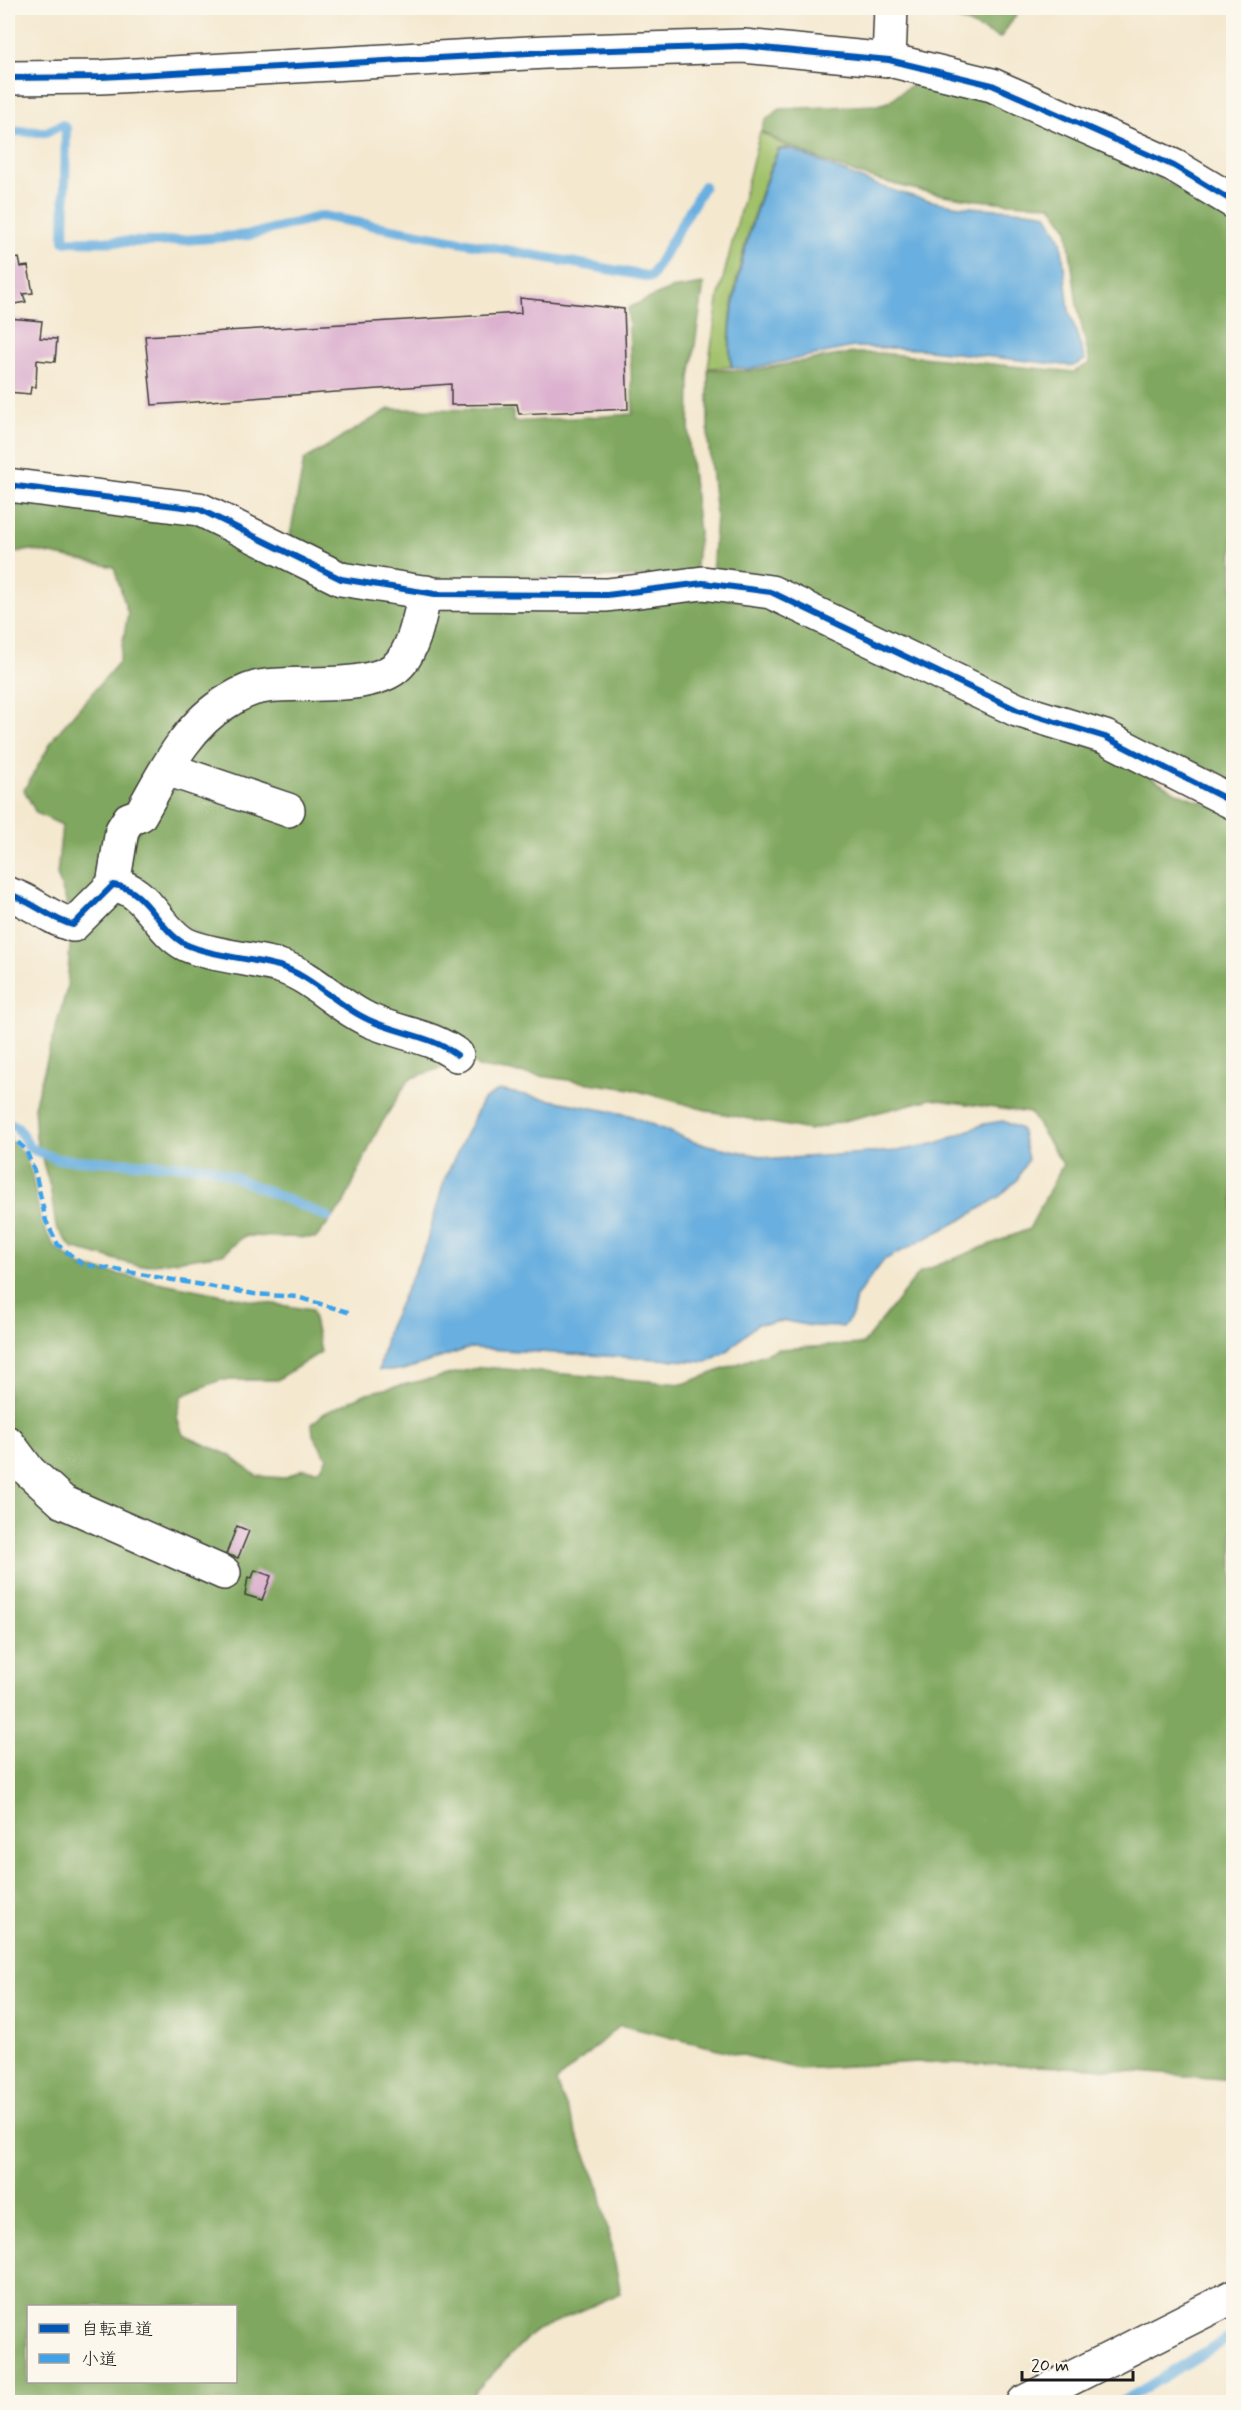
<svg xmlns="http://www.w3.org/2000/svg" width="1241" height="2410" font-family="Mynerve,'Klee One',sans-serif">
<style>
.green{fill:#a1c16a;stroke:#5e6e43;stroke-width:1.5}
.forest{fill:#80a75e;stroke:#4e623d;stroke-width:1.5;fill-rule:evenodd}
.water{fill:#69afdf;stroke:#42667e;stroke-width:1.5}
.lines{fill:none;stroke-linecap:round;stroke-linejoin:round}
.stream{stroke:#69afdf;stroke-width:10}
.building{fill:#dcb1cf}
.street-casing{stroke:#3c3b37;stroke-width:36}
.street{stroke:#fff;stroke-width:33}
.quiet{stroke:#3da2ea;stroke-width:4.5;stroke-dasharray:9 4.5;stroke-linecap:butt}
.cycleway-casing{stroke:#fbf7ec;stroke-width:10}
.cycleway{stroke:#0057b8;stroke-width:6}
</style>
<rect width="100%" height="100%" fill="#fbf7ec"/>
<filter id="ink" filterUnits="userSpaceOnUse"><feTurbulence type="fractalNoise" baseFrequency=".0167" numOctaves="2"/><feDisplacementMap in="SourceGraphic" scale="12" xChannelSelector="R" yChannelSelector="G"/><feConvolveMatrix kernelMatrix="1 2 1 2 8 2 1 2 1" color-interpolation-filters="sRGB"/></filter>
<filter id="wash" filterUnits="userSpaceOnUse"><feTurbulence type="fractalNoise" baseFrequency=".008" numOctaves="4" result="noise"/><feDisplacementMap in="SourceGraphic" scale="24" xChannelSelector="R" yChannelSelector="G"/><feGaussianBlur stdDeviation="1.35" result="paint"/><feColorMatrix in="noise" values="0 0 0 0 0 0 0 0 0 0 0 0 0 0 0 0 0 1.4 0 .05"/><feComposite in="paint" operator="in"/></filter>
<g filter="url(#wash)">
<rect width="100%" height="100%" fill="#f4e8cf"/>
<path class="green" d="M 760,132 L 789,148 L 778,149 C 754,204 722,308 731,367 L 708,368 L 719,295 Z"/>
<path class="forest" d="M 942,8 L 1021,8 L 1000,38 L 944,13 Z
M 918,80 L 985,98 L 1077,132 L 1233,219 L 1233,790 L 712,574 L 716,515 L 708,440 L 708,369 L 748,371 L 851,353 L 880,353 L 1074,372 L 1090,363 L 1077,305 L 1067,228 L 1051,205 C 949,203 850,181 761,131 L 766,119 L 780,109 L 877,105 L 888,102 Z
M 704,284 L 690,379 L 689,443 L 699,533 L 695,576 L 428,580 L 355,568 L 290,536 L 304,460 L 389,409 L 513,410 L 513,422 L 633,414 L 628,308 L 670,289 Z
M 8,498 L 199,520 L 417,601 L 396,661 L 213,704 L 109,880 L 72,918 L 57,875 L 62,825 L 36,813 L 24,790 L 55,736 L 119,662 L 128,614 L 114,567 L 31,550 L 8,554 Z
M 746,599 L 1114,756 L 1178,793 L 1233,814 L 1233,2080 L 1091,2068 L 918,2062 L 799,2069 L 620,2025 L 556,2082 L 599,2188 L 621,2293 L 533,2332 L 465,2402 L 8,2402 L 8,1451 L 80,1503 L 8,1434 L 8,1138 L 24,1154 L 32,1175 L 41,1222 L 54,1246 L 82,1267 L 249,1300 L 312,1310 L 321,1352 L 277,1380 L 220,1380 L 182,1396 L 177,1418 L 183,1435 L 229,1455 L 257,1476 L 284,1478 L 303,1469 L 320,1470 L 327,1458 L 313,1435 L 312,1424 L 323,1414 L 367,1393 L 482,1367 L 683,1384 L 778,1349 L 863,1344 L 920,1272 L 1029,1229 L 1063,1164 L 1030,1113 L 931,1099 L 809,1130 L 713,1112 L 631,1089 L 478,1067 L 465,1054 L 209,943 L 121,879 L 126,852 L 176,767 L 235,703 L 388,682 L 428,603 ZM 28,2306 L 236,2306 L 236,2382 L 28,2382 Z
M 112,895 L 456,1063 L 409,1079 L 377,1131 L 343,1205 L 316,1238 L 244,1236 L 223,1254 L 139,1266 L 72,1248 L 56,1227 L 50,1187 L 36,1138 L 34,1106 L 67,988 L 71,931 Z"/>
<path class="water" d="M 791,149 C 845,173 900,198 960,206 C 989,210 1018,208 1047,214 L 1061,240 L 1069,310 L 1085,360 L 1073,366 L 920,349 L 853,347 L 748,369 L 732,367 C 722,315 756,198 779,150 Z
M 499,1090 L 629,1115 L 694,1142 L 775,1159 L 897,1151 L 938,1143 L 984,1124 L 1003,1121 L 1021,1129 L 1028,1159 L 1017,1180 L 999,1197 L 965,1218 L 884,1260 L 856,1297 L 852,1316 L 843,1327 L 811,1326 L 786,1321 L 757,1324 L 729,1350 L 707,1362 L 470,1348 L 404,1370 L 379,1370 L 388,1329 L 425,1248 L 445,1178 L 482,1101 Z"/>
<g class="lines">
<path class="stream" d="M 8,131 L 46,132 L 62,125 L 66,128 L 64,241 L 158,242 L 249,235 L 322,216 L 651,277 L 704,186
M 8,1123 L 17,1127 L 30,1148 L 57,1159 L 210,1167 L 328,1217
M 1122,2402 L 1234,2335"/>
</g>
<g id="blocks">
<path class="building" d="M 19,258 L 21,267 L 28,266 L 33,293 L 23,294 L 26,302 L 8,305 L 8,260 Z
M 520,298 L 624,309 L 628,409 L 519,414 L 517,404 L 451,405 L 451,384 L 152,405 L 145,336 L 521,313 Z
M 8,318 L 42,321 L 40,338 L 57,339 L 55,362 L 37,360 L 36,387 L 31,387 L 30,394 L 8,392 Z
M 237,1526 L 249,1531 L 238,1558 L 226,1554 Z
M 255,1570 L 271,1576 L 262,1600 L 245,1595 L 248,1577 L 252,1578 Z"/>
</g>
</g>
<g filter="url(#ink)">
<use href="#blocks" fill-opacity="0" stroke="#3c3b37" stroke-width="1.5"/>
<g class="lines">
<g class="street-casing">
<path id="street" d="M 889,60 L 891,8
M 8,78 L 101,77 L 546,52 L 743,46 L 889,60 L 992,85 L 1174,166 L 1234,202
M 8,485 L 199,509 L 341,579 L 435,594 L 607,595 L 703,583 L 771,592 L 1017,710 L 1105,737 L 1234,803
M 167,769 L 288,810
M 113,885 L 122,830 L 129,819 L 140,815 C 163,775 186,725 228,701 C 239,694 254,687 267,686 C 302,681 380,692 402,661 C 416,642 419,615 426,592
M 8,894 C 31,900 49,919 73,925 L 113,885 C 147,888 157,929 185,944 C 207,955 254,959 279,966 C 313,976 337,1006 369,1020 C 399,1034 430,1035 457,1055
M 8,1443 L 29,1471 L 63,1502 L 224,1573
M 1024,2402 L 1234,2296"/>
</g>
<use href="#street" class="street"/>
<path class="quiet" d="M 8,1133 L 26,1150 L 36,1176 L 46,1221 L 58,1245 L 82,1264 L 254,1294 L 297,1297 L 351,1313"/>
<g class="cycleway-casing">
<path id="cycleway" d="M 8,78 L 101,77 L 546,52 L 743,46 L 889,60 L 992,85 L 1174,166 L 1234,202
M 8,485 L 199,509 L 341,579 L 435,594 L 607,595 L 703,583 L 771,592 L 1017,710 L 1105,737 L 1234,803
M 8,894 C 31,900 49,919 73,925 L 113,885 C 147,888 157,929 185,944 C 207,955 254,959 279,966 C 313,976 337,1006 369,1020 C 399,1034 430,1035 457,1055"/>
</g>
<use href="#cycleway" class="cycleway"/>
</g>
</g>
<rect width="1241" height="2410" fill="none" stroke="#fbf7ec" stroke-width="30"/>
<rect x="27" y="2305" width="210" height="78" fill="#fbf7ec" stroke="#a29f99" stroke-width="1.5"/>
<rect x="39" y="2324" width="30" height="9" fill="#0057b8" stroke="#a29f99" stroke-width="1.5"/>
<text x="81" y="2335" font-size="18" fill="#1c1c1c">自転車道</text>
<rect x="39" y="2354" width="30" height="9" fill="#3da2ea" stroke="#a29f99" stroke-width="1.5"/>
<text x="81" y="2365" font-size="18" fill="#1c1c1c">小道</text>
<path d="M1022 2371v9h111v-9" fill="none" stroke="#1c1c1c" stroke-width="3"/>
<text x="1031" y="2371" font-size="18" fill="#1c1c1c" stroke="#fbf7ec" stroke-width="4.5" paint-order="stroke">20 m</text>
</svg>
